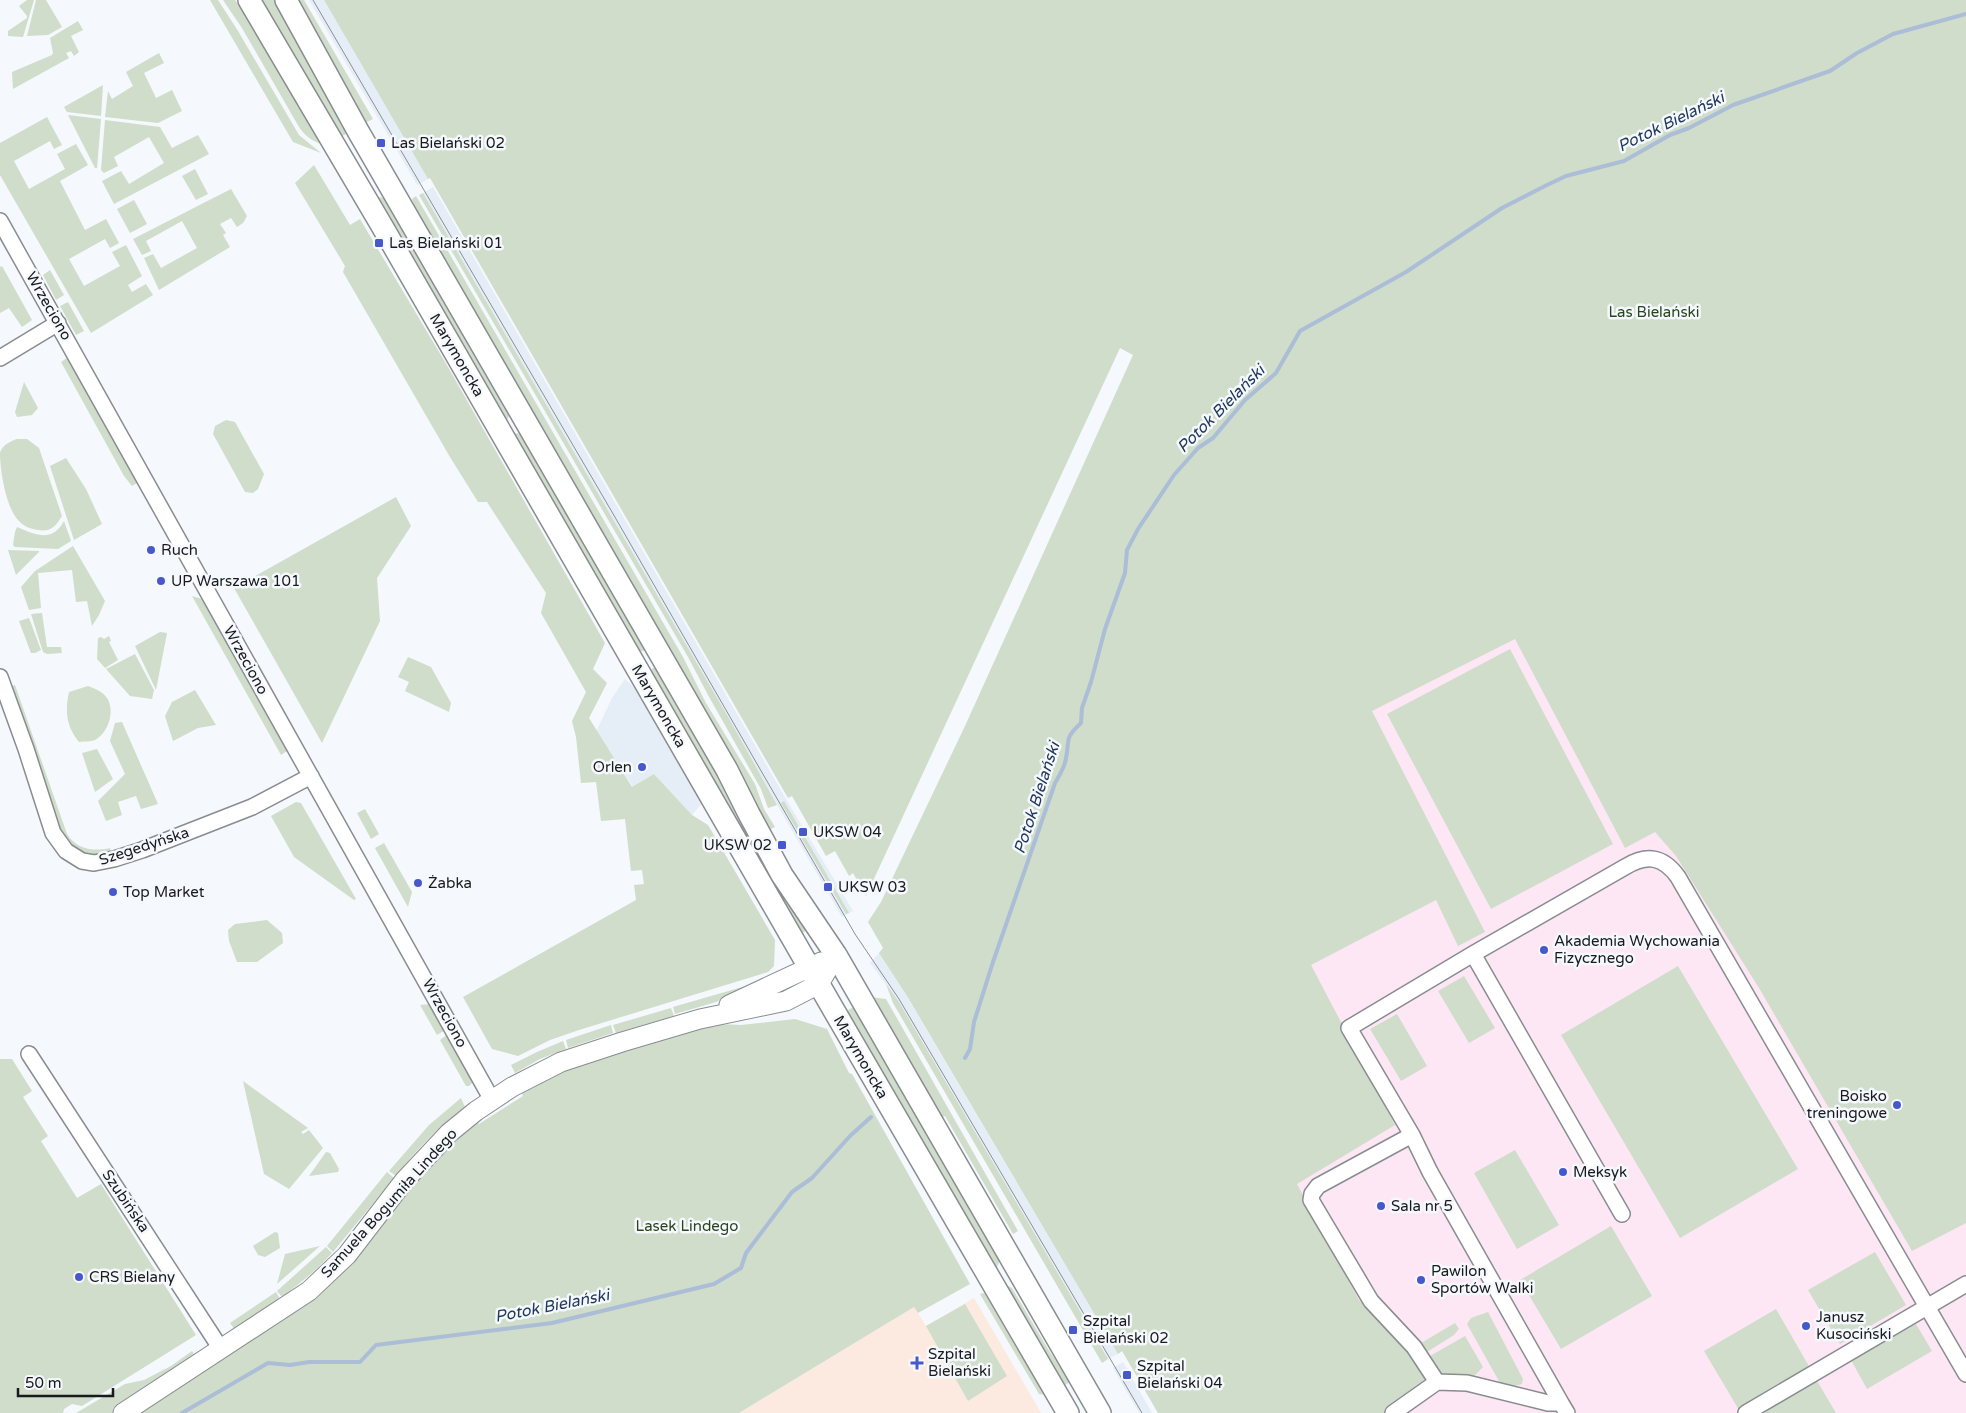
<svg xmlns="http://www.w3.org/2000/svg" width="1966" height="1413" font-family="'Varela Round',sans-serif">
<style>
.built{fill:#e5edf7}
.education{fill:#fde7f5}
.medical{fill:#fceae0}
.green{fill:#cfddca}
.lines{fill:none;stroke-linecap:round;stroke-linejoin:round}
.stream{stroke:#acbdd7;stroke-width:4}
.minor-casing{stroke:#898c90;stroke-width:18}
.tertiary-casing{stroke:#898c90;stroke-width:21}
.secondary-casing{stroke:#898c90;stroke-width:24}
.minor{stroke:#fff;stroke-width:15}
.tertiary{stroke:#fff;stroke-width:19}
.secondary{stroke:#fff;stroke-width:21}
.tram{stroke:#8d8f92;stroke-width:1}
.poi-dot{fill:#4758cd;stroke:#f5f8fc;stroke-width:2}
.labels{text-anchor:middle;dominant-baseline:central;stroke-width:5;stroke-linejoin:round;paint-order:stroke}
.poi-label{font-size:15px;fill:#191a1c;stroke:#f5f8fc;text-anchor:start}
.street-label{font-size:15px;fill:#191a1c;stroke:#f5f8fc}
.park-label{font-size:15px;fill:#29451e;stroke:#f5f8fc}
.water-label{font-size:16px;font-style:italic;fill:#20385c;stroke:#f5f8fc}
</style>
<rect width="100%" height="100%" fill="#f5f8fc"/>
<path class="built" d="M 309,0 L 324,0 L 428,179 L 418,185 L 416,183 Z
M 433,187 L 786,799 L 853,911 L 842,917 L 423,193 Z
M 625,679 L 638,691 L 703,802 L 692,815 L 654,774 L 633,787 L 596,732 L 612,698 Z
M 879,953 L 903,990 L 1118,1354 L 1108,1359 L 899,1002 L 870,963 Z
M 1123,1362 L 1152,1413 L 1139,1413 L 1113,1368 Z"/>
<path class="education" d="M 1409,521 L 1966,925 L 1966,1413 L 1161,1413 Z"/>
<path class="medical" d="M 974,1298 L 1041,1413 L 739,1413 L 914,1307 L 926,1326 Z"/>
<path class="green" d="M 27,0 L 34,0 L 23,37 L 8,36 L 8,31 L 27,18 L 27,16 L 19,6 Z
M 36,0 L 46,0 L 62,27 L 48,35 L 27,36 Z
M 210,0 L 218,0 L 238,31 L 299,135 L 321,153 L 293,142 Z
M 223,0 L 235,0 L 262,35 L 327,145 C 315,144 305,136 299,127 L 242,28 Z
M 258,0 L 274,0 L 351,131 L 339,138 Z
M 296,0 L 304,0 L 373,119 L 363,124 Z
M 324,0 L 1966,0 L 1966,1223 L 1912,1251 L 1759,988 L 1676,856 L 1655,832 L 1625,848 L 1515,639 L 1372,711 L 1485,932 L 1458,946 L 1436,900 L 1311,965 L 1395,1125 L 1297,1184 L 1359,1300 L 1393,1332 L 1427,1380 L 1387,1413 L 1158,1413 L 1122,1351 L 1118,1354 L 907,996 L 879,953 L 883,948 L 868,922 L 881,902 L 965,726 L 1133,355 L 1120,348 L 866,896 L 853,873 L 849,876 L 835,851 L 826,856 L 792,796 L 788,798 L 430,178 L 428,179 Z
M 78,21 L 83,30 L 71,36 L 79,52 L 74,56 L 71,51 L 66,53 L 69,58 L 13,89 L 12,72 L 52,55 L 53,53 L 50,38 Z
M 159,53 L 164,63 L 144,73 L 156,98 L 172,90 L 182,111 L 158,123 L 105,117 L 108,91 L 112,99 L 133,86 L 126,72 Z
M 103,85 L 101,116 L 67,112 L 64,107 Z
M 68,115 L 101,119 L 97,168 L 95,168 Z
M 47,117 L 62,145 L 54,149 L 50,141 L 14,161 L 29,189 L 65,169 L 57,154 L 76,144 L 88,165 L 60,181 L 85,230 L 106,219 L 119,243 L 110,248 L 105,239 L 69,259 L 84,286 L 120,266 L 112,252 L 126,245 L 142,276 L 128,285 L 132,292 L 146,284 L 153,295 L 91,333 L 0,175 L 0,143 Z
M 105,120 L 160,127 L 172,148 L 198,135 L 209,154 L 114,204 L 102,181 L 121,171 L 129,184 L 164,163 L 149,137 L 114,157 L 118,166 L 104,173 L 101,170 Z
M 314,165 L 350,225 L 360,219 L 448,367 L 605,643 L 593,669 L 607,683 L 589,718 L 632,787 L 654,774 L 692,815 L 708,825 L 775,940 L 774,966 L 768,972 L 579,1030 L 550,1040 L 518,1056 L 492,1049 L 463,997 L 636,900 L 634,885 L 644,884 L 642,870 L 631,871 L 625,819 L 601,821 L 596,782 L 581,783 L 576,737 L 572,721 L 586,692 L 541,613 L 546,593 L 487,502 L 478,502 L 450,457 L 343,272 L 345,266 L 295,183 Z
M 195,169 L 208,194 L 196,200 L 182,176 Z
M 231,189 L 247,216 L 243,223 L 237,227 L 231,218 L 220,224 L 226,233 L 223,235 L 230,247 L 159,290 L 144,258 L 153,254 L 161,268 L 197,248 L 182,221 L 146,241 L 151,251 L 142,255 L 133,239 Z
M 423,193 L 731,722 L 777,805 L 768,808 L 761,789 L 708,695 L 688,657 L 419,195 Z
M 416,196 L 683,657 L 706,703 L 755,784 L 764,809 L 775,827 L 771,829 L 425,232 L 412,199 Z
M 378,197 L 384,198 L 510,415 L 506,421 L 375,199 Z
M 134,200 L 147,224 L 130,233 L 117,209 Z
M 2,266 L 32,320 L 22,327 L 9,308 L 0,313 L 0,267 Z
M 50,270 L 64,295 L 56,300 L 43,275 Z
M 68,302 L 84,331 L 76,335 L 60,306 Z
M 67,358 L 137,483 L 132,486 L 124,476 L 61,362 Z
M 24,382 L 38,408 L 32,415 L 17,417 L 15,412 Z
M 226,420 L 235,422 L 264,474 L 258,489 L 253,493 L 245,492 L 213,434 L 215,426 Z
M 514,433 L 522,434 L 646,650 L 639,652 L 511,435 Z
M 17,439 L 27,439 L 39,448 L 62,516 C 55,527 51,532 38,530 C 30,529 23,526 18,520 C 6,507 0,470 0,453 C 2,445 11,441 17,439 Z
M 66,458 L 86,489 L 102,524 L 74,540 L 50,466 Z
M 396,497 L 411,526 L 377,578 L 380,621 L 322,743 L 234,588 Z
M 64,521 L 71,541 L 58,549 L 15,547 L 13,545 L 15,532 L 17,527 C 36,535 52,543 64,521 Z
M 73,546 L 105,601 L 99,615 L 92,626 L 87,601 L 76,602 L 72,570 L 38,573 L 41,608 L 29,610 L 21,587 L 35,571 Z
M 8,550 L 39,551 L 39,552 L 16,575 Z
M 192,596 L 202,599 L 287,751 L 281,755 Z
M 42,613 L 47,647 L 61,647 L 62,653 L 47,654 L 43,652 L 31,614 Z
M 29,618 L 41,650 L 35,653 L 31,653 L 19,621 Z
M 160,632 L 167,633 L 156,690 L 135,646 Z
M 109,636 L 111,641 L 109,642 L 118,660 L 105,668 L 97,659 L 98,638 L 101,637 L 104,639 Z
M 1510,649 L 1613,844 L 1491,909 L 1387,714 Z
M 135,654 L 154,690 L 152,699 L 130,696 L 106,669 Z
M 408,657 L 431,667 L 451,703 L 449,712 L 405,691 L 409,682 L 398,677 Z
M 659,667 L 809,929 L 800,934 L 650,672 L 653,668 Z
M 15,685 L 67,834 C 76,849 93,852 110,848 L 111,853 C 86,857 77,853 62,834 L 10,687 Z
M 88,686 C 96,689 106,693 109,702 C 114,715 107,734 95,740 C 91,742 84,741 79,742 C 66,726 65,711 69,692 Z
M 195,690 L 216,725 L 198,728 L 173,741 L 165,716 L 172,702 Z
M 122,722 L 158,804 L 141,809 L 136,796 L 118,802 L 122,815 L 106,821 L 98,801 L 125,774 L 110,741 L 115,723 Z
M 97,749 L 113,779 L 95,792 L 82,753 Z
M 784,801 L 849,913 L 846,914 L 781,803 Z
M 296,802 L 301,803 L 356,899 L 354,900 L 294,857 L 271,816 Z
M 365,809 L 379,834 L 371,839 L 357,813 Z
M 384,843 L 412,892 L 408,907 L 375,848 Z
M 267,920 L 282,933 L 283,943 L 257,962 L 237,962 L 229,941 L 228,930 L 235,924 Z
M 1678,966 L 1798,1169 L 1680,1238 L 1561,1035 Z
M 1464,976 L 1495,1028 L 1469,1043 L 1438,991 Z
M 763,981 L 716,1002 L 675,1014 L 673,1007 Z
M 886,984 L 899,1002 L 1108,1359 L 1102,1363 L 893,1003 Z
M 871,997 L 886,999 L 1018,1231 L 1013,1234 L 945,1116 L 939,1119 Z
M 431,1004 L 445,1030 L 437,1035 L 420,1005 Z
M 855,1006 L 1000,1260 L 997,1267 L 993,1267 L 845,1012 Z
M 671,1008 L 674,1016 L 616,1033 L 613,1025 Z
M 1397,1014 L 1427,1066 L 1401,1081 L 1370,1029 Z
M 795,1019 L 827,1029 L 849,1073 L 852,1074 L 970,1284 L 918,1313 L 914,1307 L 739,1413 L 135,1413 L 283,1320 L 306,1304 L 359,1252 L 432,1163 L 477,1121 L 479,1124 L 523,1096 L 521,1092 L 552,1076 L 588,1062 L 689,1032 L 718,1024 L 741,1025 Z
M 611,1025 L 613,1033 L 568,1048 L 566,1040 Z
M 448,1034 L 474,1081 L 469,1086 L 466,1086 L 440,1040 Z
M 563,1041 L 566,1049 L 540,1059 L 515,1073 L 511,1065 L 537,1052 Z
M 0,1059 L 12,1059 L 32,1091 L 23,1097 L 48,1136 L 41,1141 L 77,1198 L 101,1184 L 196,1335 L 82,1406 L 72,1404 L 64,1409 L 63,1413 L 0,1413 Z
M 243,1081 L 308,1128 L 301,1132 L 303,1134 L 309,1130 L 323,1148 L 289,1189 L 264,1174 Z
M 461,1098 L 465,1107 C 438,1127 416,1150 396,1176 L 389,1171 L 429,1125 Z
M 1515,1150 L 1559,1225 L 1517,1249 L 1474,1173 Z
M 326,1152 L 330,1153 L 339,1169 L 338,1172 L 309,1176 Z
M 387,1172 L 394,1178 L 333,1252 L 327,1246 Z
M 1611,1226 L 1652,1296 L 1561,1349 L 1520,1280 Z
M 275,1232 L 278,1233 L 280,1248 L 265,1257 L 258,1255 L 253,1246 Z
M 320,1246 L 277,1284 L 285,1254 Z
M 326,1247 L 332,1253 C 317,1270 300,1283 282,1297 L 277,1291 Z
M 1875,1252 L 1906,1305 L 1840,1344 L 1808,1290 Z
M 1003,1283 L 1012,1288 L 1048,1349 L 1070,1382 L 1060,1388 Z
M 276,1292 L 280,1299 L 235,1330 L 230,1323 Z
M 983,1293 L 988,1295 L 1046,1395 L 1039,1394 L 980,1294 Z
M 965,1304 L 1007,1376 L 968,1401 L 926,1326 Z
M 1776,1309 L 1810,1368 L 1739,1410 L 1704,1351 Z
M 1488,1312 L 1523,1379 L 1522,1384 C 1515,1386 1507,1388 1500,1383 L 1467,1324 L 1471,1318 Z
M 1455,1323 L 1459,1329 L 1454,1335 L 1427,1352 L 1421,1343 Z
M 1916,1324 L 1932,1351 L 1867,1389 L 1851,1360 Z
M 1465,1336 L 1483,1367 L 1473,1377 L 1445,1379 L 1430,1356 Z
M 192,1351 L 195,1356 L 112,1413 L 76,1413 L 125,1384 L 144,1380 L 171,1366 Z
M 1816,1379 L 1836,1413 L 1757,1413 Z"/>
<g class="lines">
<path class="stream" d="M 965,1058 L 970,1049 L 974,1022 L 993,962 L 1055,783 C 1059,776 1065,767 1066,758 C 1070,738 1064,739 1081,723 L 1082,708 L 1091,682 L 1105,629 L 1125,573 L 1127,550 L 1138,529 L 1174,475 L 1198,448 L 1213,438 L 1245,400 L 1276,373 L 1300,331 L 1406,272 L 1502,208 L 1545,186 L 1566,176 L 1624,161 L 1670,135 L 1689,128 L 1733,105 L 1830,71 L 1857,53 L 1893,34 L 1966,14
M 182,1413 L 268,1363 L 290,1365 L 309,1362 L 360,1362 L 376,1345 L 552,1323 L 714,1284 L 741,1268 L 746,1253 L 792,1192 L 812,1178 L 850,1136 L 871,1117"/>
<g class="minor-casing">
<path id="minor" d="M 0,221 L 492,1100
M 0,358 L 58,323
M 0,677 L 26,749 L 53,833 L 66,851 L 82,861 L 94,863 L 114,859 L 142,850 L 252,807 L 311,776
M 1473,954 L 1622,1214
M 29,1054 L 221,1349
M 1412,1135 L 1318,1186 L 1312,1194 L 1311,1200 L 1371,1301 L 1414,1347 L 1437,1382
M 1561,1403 L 1430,1172 L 1412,1135 L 1349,1028 L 1473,954 L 1625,867 C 1647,854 1663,856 1678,877 L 1966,1374
M 1393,1413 L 1437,1382 L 1467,1383 L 1548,1403 L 1561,1403 L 1567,1413
M 1746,1413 L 1966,1284"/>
</g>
<g class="tertiary-casing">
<path id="tertiary" d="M 729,1005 L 821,962
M 123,1413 L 309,1291 L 347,1255 L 404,1181 L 449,1133 L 476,1111 L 512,1087 L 561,1062 L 622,1042 L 700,1019 L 786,1001 L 819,984 L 836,955"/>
</g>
<g class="secondary-casing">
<path id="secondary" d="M 249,0 L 382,226 L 832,1007 L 1068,1413
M 286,0 L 358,131 L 727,770 L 749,814 L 782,875 L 836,955 L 1100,1413"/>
</g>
<use href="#minor" class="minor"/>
<use href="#tertiary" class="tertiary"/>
<use href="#secondary" class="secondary"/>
<path class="tram" d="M 313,0 L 612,512 L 855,934 L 899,999 L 1142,1413"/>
</g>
<g class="poi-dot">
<rect x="376" y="138" width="10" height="10" rx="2.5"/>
<rect x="374" y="238" width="10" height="10" rx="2.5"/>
<circle cx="151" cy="550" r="5"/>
<circle cx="161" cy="581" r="5"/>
<circle cx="642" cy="767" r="5"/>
<rect x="798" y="827" width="10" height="10" rx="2.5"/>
<rect x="777" y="840" width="10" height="10" rx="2.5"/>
<circle cx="418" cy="883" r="5"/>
<rect x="823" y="882" width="10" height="10" rx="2.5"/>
<circle cx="113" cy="892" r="5"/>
<circle cx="1544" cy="950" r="5"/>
<circle cx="1897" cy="1105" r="5"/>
<circle cx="1563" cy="1172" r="5"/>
<circle cx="1381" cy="1206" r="5"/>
<circle cx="79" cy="1277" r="5"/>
<circle cx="1421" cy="1280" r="5"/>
<circle cx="1806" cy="1326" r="5"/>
<rect x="1068" y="1325" width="10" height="10" rx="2.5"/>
<path d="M914.5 1355.5h5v5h5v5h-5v5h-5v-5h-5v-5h5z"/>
<rect x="1122" y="1370" width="10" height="10" rx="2.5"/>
</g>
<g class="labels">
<g class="poi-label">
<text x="391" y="143">Las Bielański 02</text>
<text x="389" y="243">Las Bielański 01</text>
<text x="161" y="550">Ruch</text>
<text x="171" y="581">UP Warszawa 101</text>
<text x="632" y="767" text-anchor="end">Orlen</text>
<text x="813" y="832">UKSW 04</text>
<text x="772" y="845" text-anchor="end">UKSW 02</text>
<text x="428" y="883">Żabka</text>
<text x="838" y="887">UKSW 03</text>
<text x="123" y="892">Top Market</text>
<text x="1554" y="941">Akademia Wychowania<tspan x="1554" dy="17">Fizycznego</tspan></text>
<text x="1887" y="1096" text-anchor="end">Boisko<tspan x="1887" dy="17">treningowe</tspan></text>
<text x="1573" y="1172">Meksyk</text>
<text x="1391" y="1206">Sala nr 5</text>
<text x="1431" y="1271">Pawilon<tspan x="1431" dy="17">Sportów Walki</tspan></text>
<text x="89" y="1277">CRS Bielany</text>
<text x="1816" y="1317">Janusz<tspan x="1816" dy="17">Kusociński</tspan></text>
<text x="1083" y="1321">Szpital<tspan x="1083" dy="17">Bielański 02</tspan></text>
<text x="928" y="1354">Szpital<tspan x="928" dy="17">Bielański</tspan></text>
<text x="1137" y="1366">Szpital<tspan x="1137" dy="17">Bielański 04</tspan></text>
</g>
<g class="street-label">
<text transform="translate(49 306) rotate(60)">Wrzeciono</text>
<text transform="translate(457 355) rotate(60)">Marymoncka</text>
<text transform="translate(246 660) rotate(61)">Wrzeciono</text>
<text transform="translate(659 706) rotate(60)">Marymoncka</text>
<text transform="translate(144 846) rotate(-18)">Szegedyńska</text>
<text transform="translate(445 1013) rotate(61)">Wrzeciono</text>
<text transform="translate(861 1057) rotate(60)">Marymoncka</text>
<text transform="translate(126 1201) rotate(56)">Szubińska</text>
<text transform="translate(389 1203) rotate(-48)">Samuela Bogumiła Lindego</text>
</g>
<g class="park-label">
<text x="1654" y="312">Las Bielański</text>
<text x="687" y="1226">Lasek Lindego</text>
</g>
<g class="water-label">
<text transform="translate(1671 122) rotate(-26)">Potok Bielański</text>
<text transform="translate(1221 409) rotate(-45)">Potok Bielański</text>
<text transform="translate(1037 798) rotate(-72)">Potok Bielański</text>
<text transform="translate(552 1306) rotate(-11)">Potok Bielański</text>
</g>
</g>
<path d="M18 1388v8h95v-8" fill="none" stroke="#191a1c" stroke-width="2.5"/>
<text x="25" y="1388" font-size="15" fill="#191a1c" stroke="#f5f8fc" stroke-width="4" paint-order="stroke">50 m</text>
</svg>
